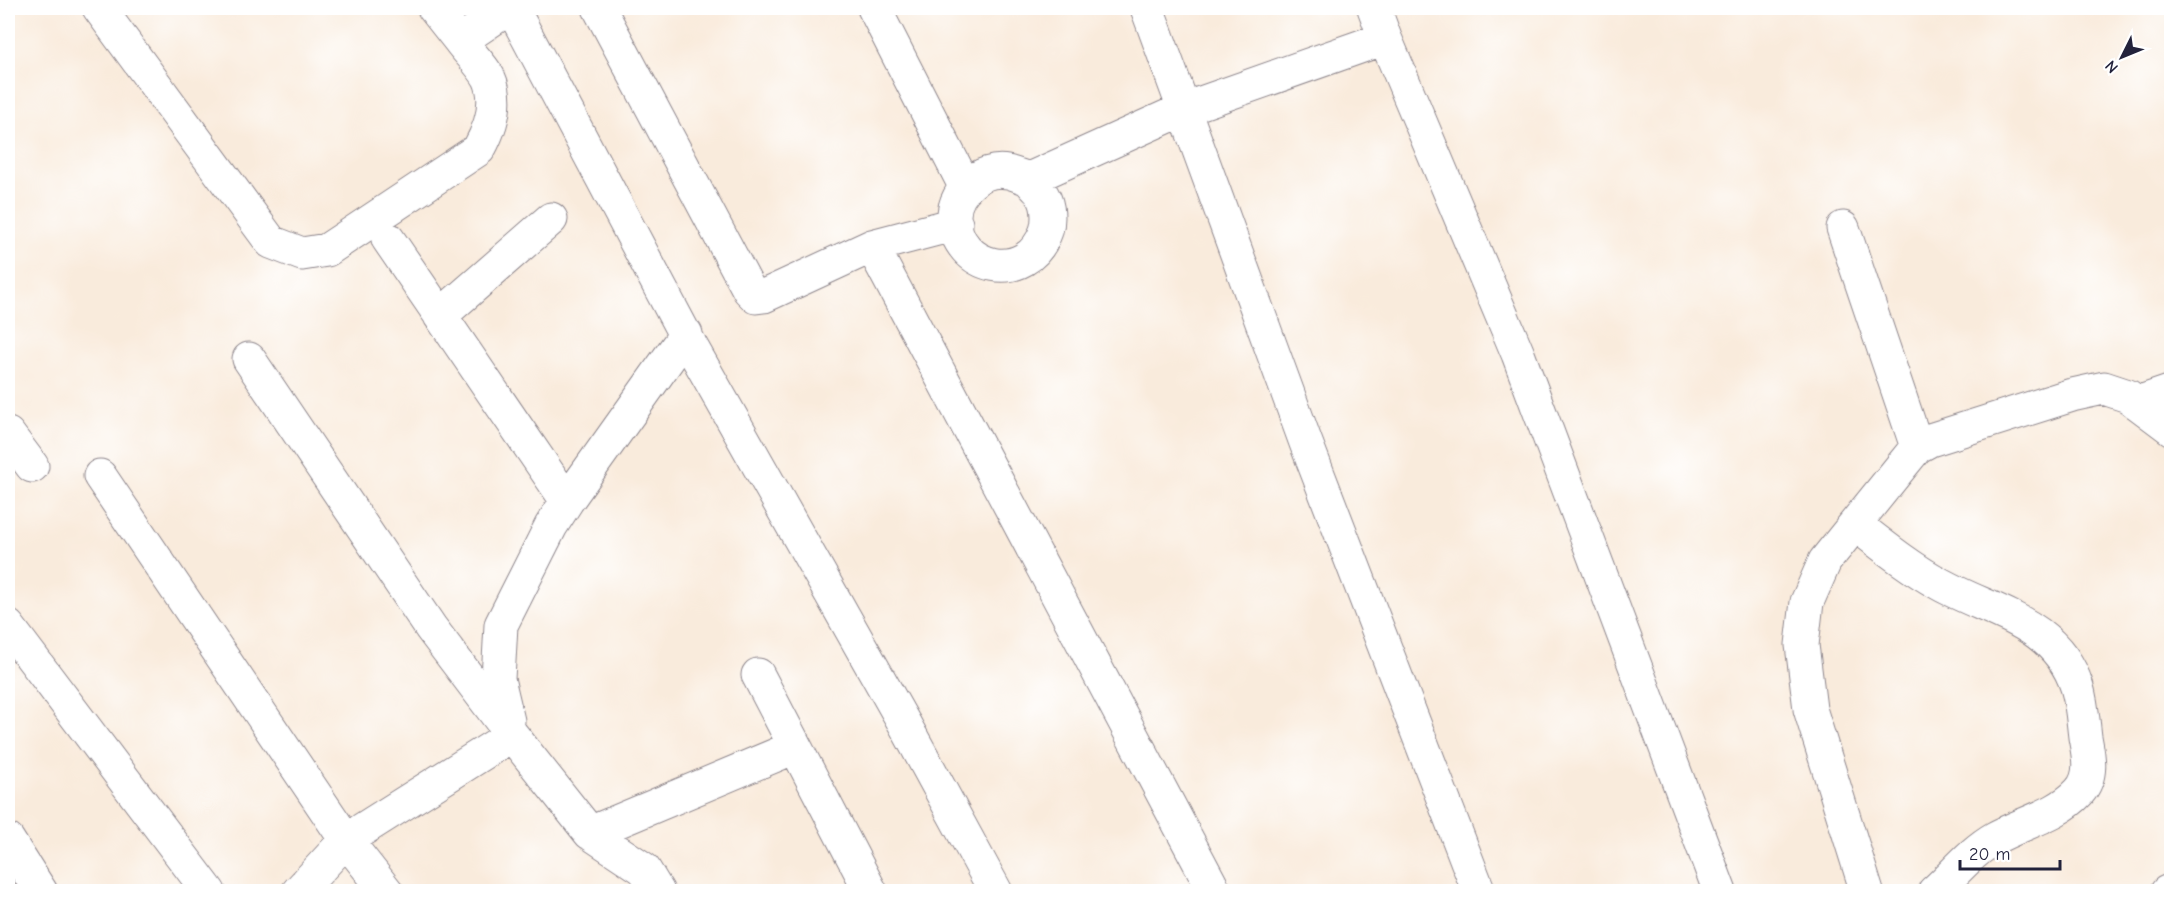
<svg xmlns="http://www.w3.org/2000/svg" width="2179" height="899" font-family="'Comic Neue',sans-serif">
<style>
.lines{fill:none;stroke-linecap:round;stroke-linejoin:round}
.minor-casing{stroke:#8e868c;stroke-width:35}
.minor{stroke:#fff;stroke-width:33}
</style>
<rect width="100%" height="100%" fill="#fff"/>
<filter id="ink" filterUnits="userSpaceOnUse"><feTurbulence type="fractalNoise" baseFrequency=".0167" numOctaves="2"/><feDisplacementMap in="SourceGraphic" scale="12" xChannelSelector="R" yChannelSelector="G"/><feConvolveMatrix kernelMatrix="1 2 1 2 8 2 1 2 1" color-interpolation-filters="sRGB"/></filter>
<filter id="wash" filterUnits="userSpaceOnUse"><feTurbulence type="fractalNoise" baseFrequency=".008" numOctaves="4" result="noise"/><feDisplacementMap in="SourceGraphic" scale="24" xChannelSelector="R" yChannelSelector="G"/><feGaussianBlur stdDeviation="1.35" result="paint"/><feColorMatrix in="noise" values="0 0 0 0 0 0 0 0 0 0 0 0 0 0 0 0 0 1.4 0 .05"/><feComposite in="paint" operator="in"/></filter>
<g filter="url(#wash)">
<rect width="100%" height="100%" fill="#f9ebdc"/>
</g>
<g filter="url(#ink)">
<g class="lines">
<g class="minor-casing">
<path id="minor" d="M 99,8 L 271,242 L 302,254 L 327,250 L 479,149 C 490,129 500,102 489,78 C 482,65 469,53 460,41 L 509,8
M 434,8 L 460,41
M 512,8 L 691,346 L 904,723 L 996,892
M 599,8 L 749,290 L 756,297 L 764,296 L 872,246 L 956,224
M 874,8 L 966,188
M 1147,8 L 1306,443 L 1479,892
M 1374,8 L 1385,38 L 1518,354 L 1720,892
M 1029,179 C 1033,185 1039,190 1043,196 C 1049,206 1049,222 1046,231 C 1027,286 955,270 954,216 C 954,191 982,167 1007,172 C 1014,173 1022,177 1029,179 L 1184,109 L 1385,38
M 1843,228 L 1917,447
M 388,239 L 567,501
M 872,246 L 1215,892
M 440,316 L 551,219
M 249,359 L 431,628 L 512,735 L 590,833 L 644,869 L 658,892
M 2137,403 L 2172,391
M 8,434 L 32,466
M 100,476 L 346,840 L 387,892
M 1855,524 C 1882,545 1909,567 1940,584 C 1992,613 2056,622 2077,687 C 2082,703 2083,721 2085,737 C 2089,757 2093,777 2079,792 C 2058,815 2022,823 1995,838 C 1972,851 1954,874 1934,892
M 8,626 L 209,892
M 758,675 L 871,892
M 508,721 L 498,679 L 501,625 L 551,526 L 567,501 L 686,334
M 590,833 L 795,747
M 8,840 L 41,892
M 298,892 L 346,840 L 512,735
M 1867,892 L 1810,709 L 1802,645 L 1807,602 L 1825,561 L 1904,463 L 1917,447 L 1930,440 L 2072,395 L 2104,388 L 2128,396 L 2172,429
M 2167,892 L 2172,890"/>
</g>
<use href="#minor" class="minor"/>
</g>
</g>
<rect width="2179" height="899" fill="none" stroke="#fff" stroke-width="30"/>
<g transform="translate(2122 57) rotate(227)" stroke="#ffffff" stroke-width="4.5" paint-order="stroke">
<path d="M0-4.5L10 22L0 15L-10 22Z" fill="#22223b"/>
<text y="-9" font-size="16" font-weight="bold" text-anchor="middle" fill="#22223b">N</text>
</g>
<path d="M1960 860v9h100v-9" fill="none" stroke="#22223b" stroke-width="3"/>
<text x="1969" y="860" font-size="18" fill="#22223b" stroke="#ffffff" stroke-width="4.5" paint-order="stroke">20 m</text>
</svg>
